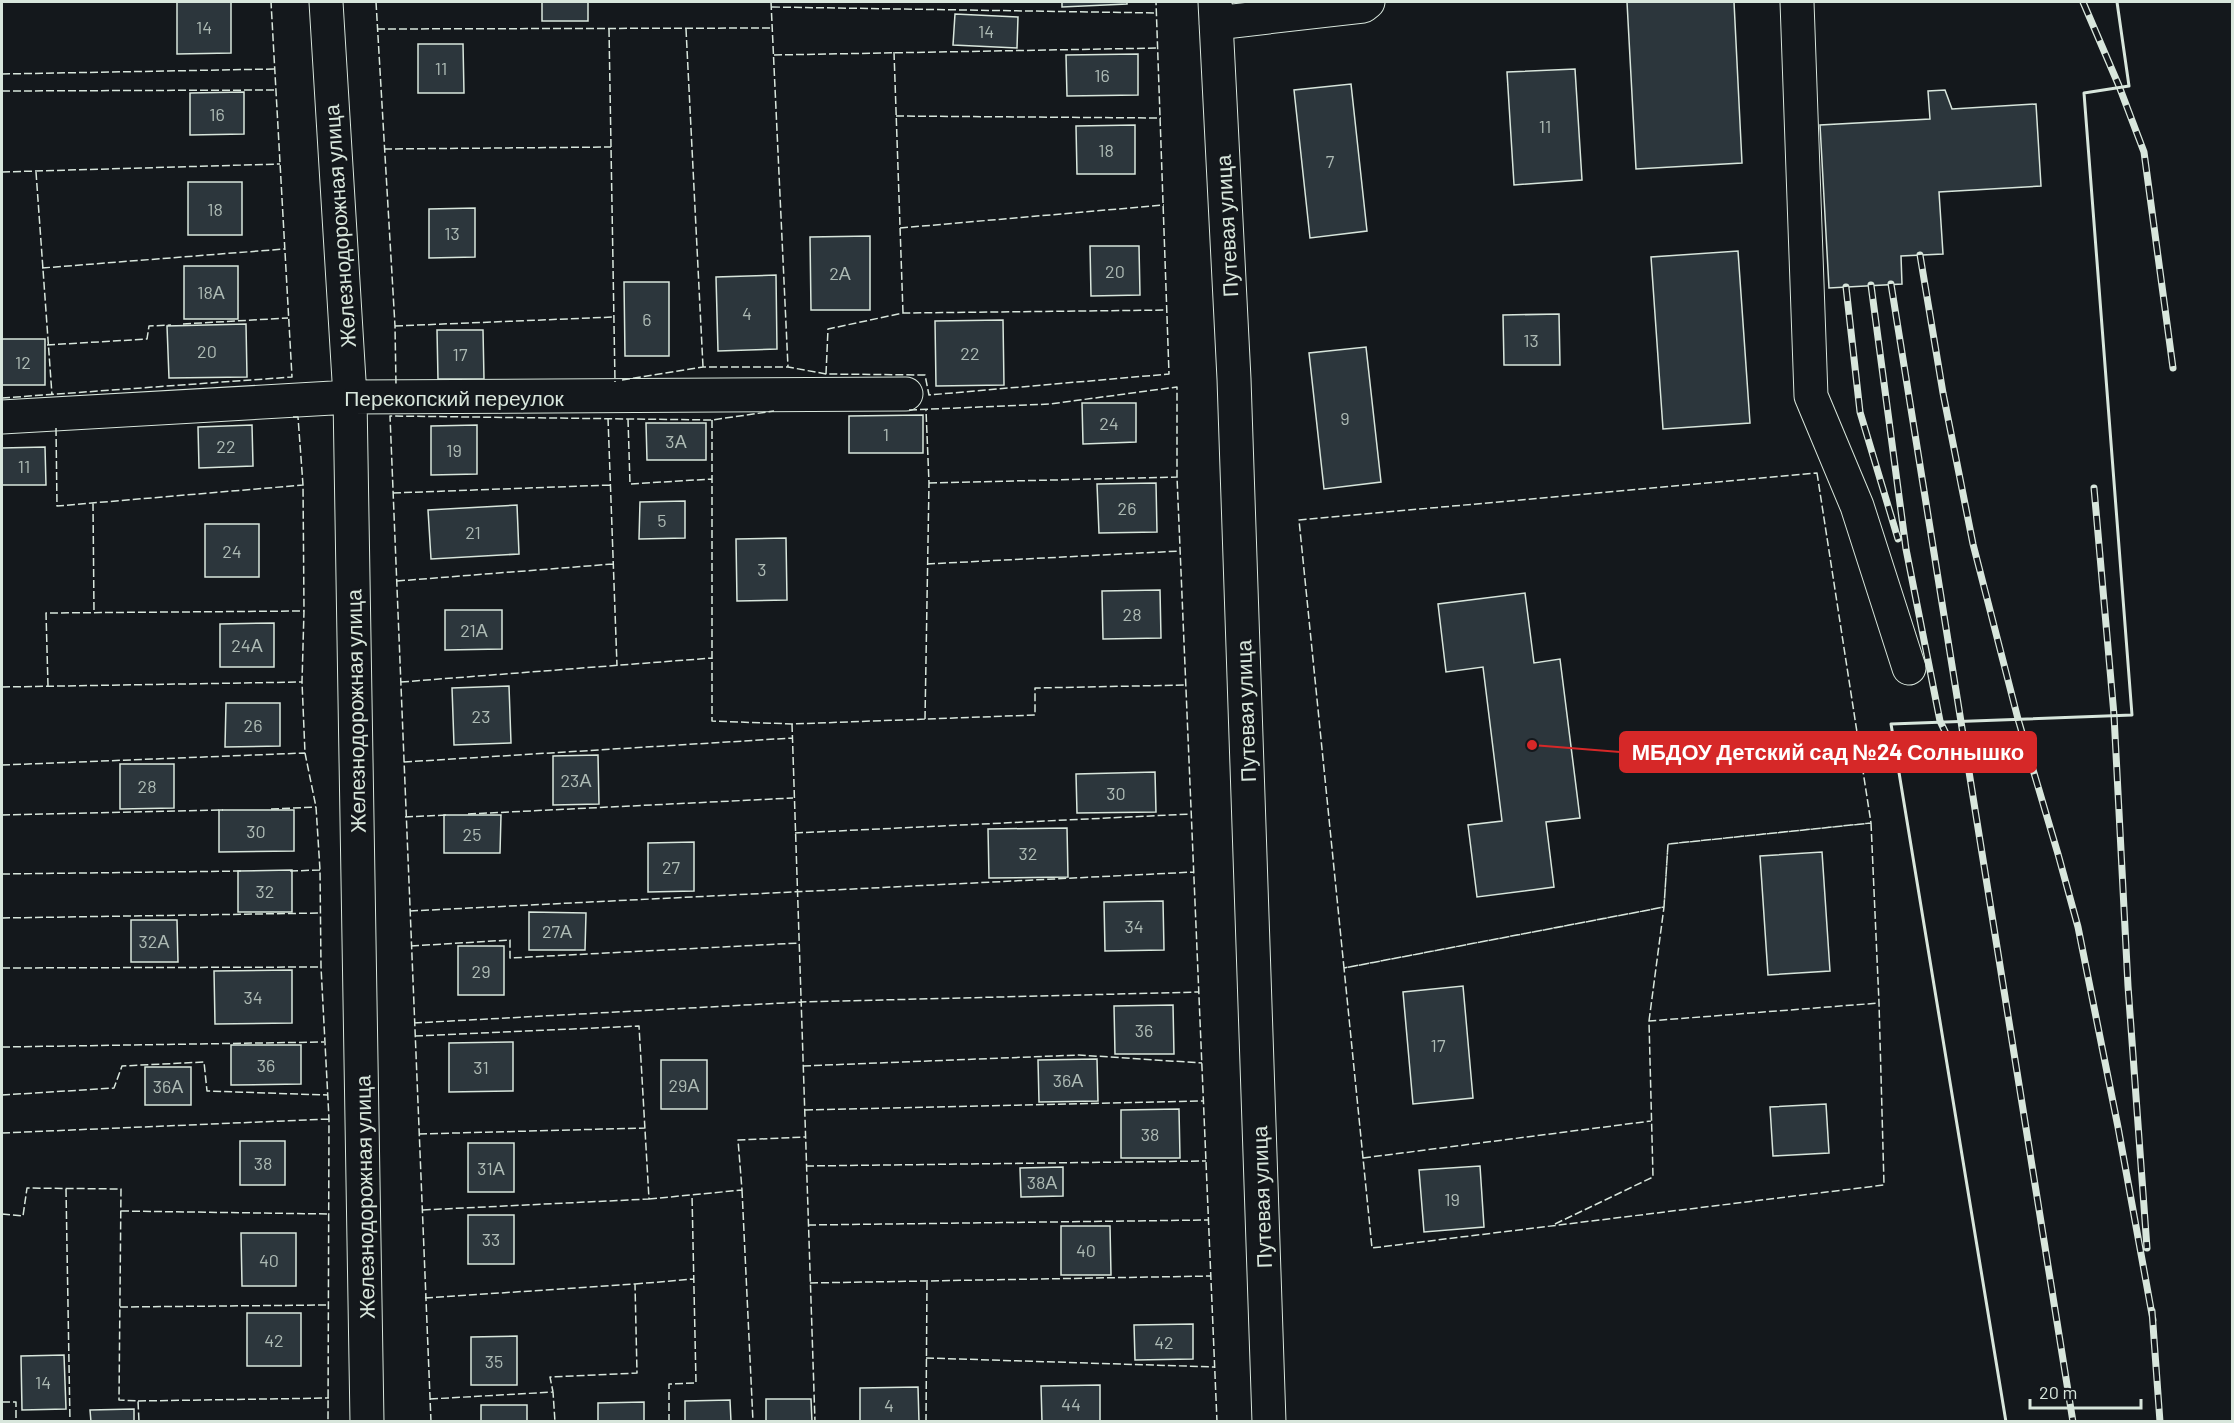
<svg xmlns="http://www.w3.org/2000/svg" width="2234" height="1423" font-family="Barlow,sans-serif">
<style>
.building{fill:#2c363c;stroke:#d8e6dc;stroke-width:1.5}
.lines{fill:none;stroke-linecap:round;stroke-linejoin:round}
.minor-casing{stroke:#d8e6dc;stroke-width:35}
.minor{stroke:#14181c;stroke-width:33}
.rail-casing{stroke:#d8e6dc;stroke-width:7}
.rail{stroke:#14181c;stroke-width:4.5;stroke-dasharray:14;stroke-linecap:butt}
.fence{stroke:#d8e6dc;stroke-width:1.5;stroke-dasharray:8 3;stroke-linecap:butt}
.wall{stroke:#d8e6dc;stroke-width:3}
.labels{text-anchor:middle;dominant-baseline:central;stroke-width:4.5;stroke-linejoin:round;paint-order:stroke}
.number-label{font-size:18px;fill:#adbab4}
.street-label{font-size:21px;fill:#d8e6dc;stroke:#14181c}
.leader{fill:none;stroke:#d62828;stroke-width:2}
.callout-dot{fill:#d62828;stroke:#14181c;stroke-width:2}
.callout{fill:#d62828;stroke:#d62828;stroke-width:2}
.callout-label{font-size:22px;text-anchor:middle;font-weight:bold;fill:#fff}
</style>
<rect width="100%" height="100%" fill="#14181c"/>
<path class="building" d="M 177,2 L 231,2 L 231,53 L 177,54 Z
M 542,2 L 588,2 L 588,21 L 542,21 Z
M 1062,2 L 1127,2 L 1127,4 L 1062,7 Z
M 1627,2 L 1734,2 L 1742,163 L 1636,169 Z
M 955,14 L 1018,17 L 1017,48 L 953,45 Z
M 418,44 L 463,44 L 464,93 L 418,93 Z
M 1138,54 L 1138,95 L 1067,96 L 1066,55 Z
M 1575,69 L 1582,180 L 1514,185 L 1507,72 Z
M 1351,84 L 1367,231 L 1310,238 L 1294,90 Z
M 1945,90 L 1952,109 L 2036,104 L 2041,186 L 1939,192 L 1943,254 L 1901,256 L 1902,284 L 1829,288 L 1820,125 L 1930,119 L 1928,91 Z
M 244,92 L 244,134 L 190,135 L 190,93 Z
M 1135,125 L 1135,174 L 1077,174 L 1076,126 Z
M 188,182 L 242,182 L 242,235 L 188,235 Z
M 475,208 L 475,257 L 429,258 L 429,209 Z
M 870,236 L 870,310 L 811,310 L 810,237 Z
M 1090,246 L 1139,246 L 1140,295 L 1091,296 Z
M 1738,251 L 1750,423 L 1663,429 L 1651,257 Z
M 184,266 L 238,266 L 238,319 L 184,319 Z
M 776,275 L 777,349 L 718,351 L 716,277 Z
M 624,282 L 669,282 L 669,356 L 625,356 Z
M 1559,314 L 1560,365 L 1504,365 L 1503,315 Z
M 1003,320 L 1004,385 L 936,386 L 935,321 Z
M 246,324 L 247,377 L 169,378 L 167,326 Z
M 437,330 L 483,330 L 484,379 L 438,379 Z
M 2,339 L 45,339 L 45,385 L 2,385 Z
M 1366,347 L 1381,482 L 1324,489 L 1309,353 Z
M 1082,403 L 1136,403 L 1136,442 L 1083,444 Z
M 923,415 L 923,453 L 849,453 L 849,416 Z
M 646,423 L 706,423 L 706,460 L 647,460 Z
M 252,425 L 253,466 L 199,468 L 198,427 Z
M 477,425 L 477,474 L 431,475 L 431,426 Z
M 45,447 L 46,485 L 2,485 L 2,448 Z
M 1156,483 L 1157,532 L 1099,533 L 1097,484 Z
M 685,501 L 685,538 L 639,539 L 640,502 Z
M 517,505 L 519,554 L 431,559 L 428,510 Z
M 205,524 L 259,524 L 259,577 L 205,577 Z
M 786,538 L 787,600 L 737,601 L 736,539 Z
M 1160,590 L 1161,638 L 1103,639 L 1102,591 Z
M 1525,593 L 1534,663 L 1560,659 L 1580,818 L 1546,822 L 1554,887 L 1477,897 L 1468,825 L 1502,821 L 1483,667 L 1446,672 L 1438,604 Z
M 445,610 L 502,610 L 502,649 L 445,650 Z
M 274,623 L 274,667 L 220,667 L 220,624 Z
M 509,686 L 511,743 L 454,745 L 452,688 Z
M 226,703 L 280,703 L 280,746 L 225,747 Z
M 598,755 L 599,804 L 553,805 L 553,756 Z
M 120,764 L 174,764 L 174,808 L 120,809 Z
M 1155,772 L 1156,812 L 1077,813 L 1076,774 Z
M 219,810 L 294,810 L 294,851 L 219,852 Z
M 444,815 L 501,815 L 500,853 L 444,853 Z
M 1067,828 L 1068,877 L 989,878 L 988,829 Z
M 694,842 L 694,891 L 648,892 L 648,843 Z
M 1822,852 L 1830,971 L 1768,975 L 1760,856 Z
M 292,870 L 292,912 L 238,912 L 238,871 Z
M 1163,901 L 1164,950 L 1105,951 L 1104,902 Z
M 529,912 L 586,913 L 585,950 L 529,950 Z
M 131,920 L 177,920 L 178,962 L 131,962 Z
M 458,946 L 504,946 L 504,995 L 458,995 Z
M 292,970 L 292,1023 L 215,1024 L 214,971 Z
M 1463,986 L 1473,1098 L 1413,1104 L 1403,992 Z
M 1173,1005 L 1174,1054 L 1115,1054 L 1114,1006 Z
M 513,1042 L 513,1091 L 449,1092 L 449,1043 Z
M 231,1045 L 301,1045 L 301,1084 L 231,1085 Z
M 1097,1059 L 1098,1101 L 1039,1102 L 1038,1060 Z
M 661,1060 L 707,1060 L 707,1109 L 661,1109 Z
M 145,1067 L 191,1067 L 191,1105 L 145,1105 Z
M 1826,1104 L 1829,1153 L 1773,1156 L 1770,1107 Z
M 1179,1109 L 1180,1158 L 1121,1158 L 1121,1110 Z
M 240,1141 L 285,1141 L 285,1185 L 240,1185 Z
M 468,1143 L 514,1143 L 514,1192 L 468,1192 Z
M 1480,1166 L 1484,1227 L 1424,1232 L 1419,1170 Z
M 1063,1167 L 1063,1196 L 1021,1197 L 1020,1168 Z
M 468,1215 L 514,1215 L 514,1264 L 468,1264 Z
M 1061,1226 L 1110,1226 L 1111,1275 L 1061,1275 Z
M 241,1233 L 296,1233 L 296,1286 L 242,1286 Z
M 247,1313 L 301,1313 L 301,1366 L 247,1366 Z
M 1193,1324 L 1193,1359 L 1135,1360 L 1134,1325 Z
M 517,1336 L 517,1385 L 471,1385 L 471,1337 Z
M 64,1355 L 66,1409 L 22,1410 L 21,1356 Z
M 1100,1385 L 1100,1422 L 1042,1422 L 1041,1386 Z
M 918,1387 L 919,1422 L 860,1422 L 860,1388 Z
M 766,1399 L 811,1399 L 812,1422 L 766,1422 Z
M 730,1400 L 731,1422 L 685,1422 L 685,1401 Z
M 644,1402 L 644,1422 L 598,1422 L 598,1403 Z
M 481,1405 L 527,1405 L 527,1422 L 481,1422 Z
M 134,1409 L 134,1422 L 91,1422 L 90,1410 Z"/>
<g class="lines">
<g class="minor-casing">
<path id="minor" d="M 326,2 L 350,397 L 367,1422
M 1215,2 L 1234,379 L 1269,1422
M 1797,2 L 1811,396 L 1857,506 L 1909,668
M 1216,23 L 1363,6 L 1368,2
M 2,417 L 350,397 L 906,394"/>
</g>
<use href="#minor" class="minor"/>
<g class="rail-casing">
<path id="rail" d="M 2083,2 L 2119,86 L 2144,152 L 2173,368
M 1920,255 L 1943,393 L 1973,544 L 2018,719 L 2058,854 L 2078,927 L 2118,1127 L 2153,1320
M 1891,284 L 2073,1422
M 1871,285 L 1906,549 L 1940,721 L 1963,769
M 1846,287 L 1860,412 L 1898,539
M 2094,488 L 2114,715 L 2128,986 L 2147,1248
M 2152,1311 L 2160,1422"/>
</g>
<use href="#rail" class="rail"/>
<path class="fence" d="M 376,2 L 395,326 L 396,385
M 771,2 L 788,367
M 772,7 L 1156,13
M 377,29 L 773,28
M 609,29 L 615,382
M 686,29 L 703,367
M 894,52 L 903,313
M 774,55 L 1158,48
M 2,74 L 275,69
M 2,91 L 276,90
M 896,116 L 1161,118
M 384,149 L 611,147
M 2,172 L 280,164
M 36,172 L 52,395
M 900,228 L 1164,205
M 42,268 L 284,249
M 183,324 L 288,318
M 395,326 L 614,317
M 47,345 L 147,339 L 149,326 L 171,325
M 826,374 L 828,329 L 903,313 L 1167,310
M 622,380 L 703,367 L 788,367 L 826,374 L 925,375 L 929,395 L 1169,374 L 1156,2
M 2,398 L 292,377 L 271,2
M 909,410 L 1050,404 L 1177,387 L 1177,477 L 1217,1422
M 293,417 L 298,417 L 303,485 L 304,611 L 302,682 L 305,753 L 316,807 L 320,870 L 321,967 L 329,1119 L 328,1422
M 608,418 L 617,666
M 628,419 L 630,484 L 712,479
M 712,420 L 712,721 L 792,724 L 1035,715 L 1035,688 L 1186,685
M 56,428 L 57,506 L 303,485
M 1817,473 L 1871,823 L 1668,844 L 1664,907 L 1344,968 L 1299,520 Z
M 929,483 L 1177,477
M 393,493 L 610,485
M 93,503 L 94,612
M 927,564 L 1180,551
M 397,581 L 613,564
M 401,682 L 712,658
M 48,686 L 46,613 L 304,611
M 2,687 L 302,682
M 925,719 L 929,483 L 926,410
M 792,724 L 815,1422
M 404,762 L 792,738
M 2,765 L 305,753
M 271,809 L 316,807
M 468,814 L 793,798
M 2,815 L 223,810
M 405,817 L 447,815
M 1871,823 L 1879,1003 L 1884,1185 L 1372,1248 L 1344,968 L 1664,907 L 1668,844 Z
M 795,833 L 1191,814
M 290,871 L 320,870
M 2,874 L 242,871
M 410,911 L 1194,872
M 2,918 L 321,913
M 411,946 L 510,940 L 510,958 L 799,943
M 2,968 L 321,967
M 1649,1021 L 1664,907
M 414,1023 L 801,1002 L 1199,992
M 415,1036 L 639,1026 L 649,1199 L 422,1210
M 2,1047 L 324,1042
M 803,1066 L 1079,1055 L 1202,1063
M 2,1095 L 114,1088 L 122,1066 L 204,1062 L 207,1091 L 327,1095
M 805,1110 L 1203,1101
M 2,1133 L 329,1119
M 419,1134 L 645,1128
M 1363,1158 L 1651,1121
M 806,1166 L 1206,1161
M 66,1189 L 70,1422
M 742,1190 L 753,1422
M 649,1199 L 742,1190 L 738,1140 L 805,1137
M 121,1211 L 329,1214
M 2,1214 L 23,1216 L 27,1188 L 121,1189 L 119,1400 L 138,1401 L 139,1422
M 1555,1224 L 1653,1177 L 1649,1021 L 1879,1003
M 808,1225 L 1208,1220
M 810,1283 L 1211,1276
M 635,1284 L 694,1279
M 425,1298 L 635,1284 L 637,1373 L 550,1377 L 553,1392
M 120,1307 L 327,1305
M 926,1358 L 1215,1367
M 430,1399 L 553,1392 L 555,1422
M 138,1401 L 329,1398
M 2,1402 L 16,1402 L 16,1422
M 431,1422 L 390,416 L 712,420 L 774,411
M 669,1422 L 669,1384 L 696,1383 L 692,1195
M 926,1422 L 927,1280"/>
<path class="wall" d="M 2006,1422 L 1891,724 L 2132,715 L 2084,93 L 2129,86 L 2117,2"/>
</g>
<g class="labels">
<g class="number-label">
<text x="204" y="27">14</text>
<text x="986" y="31">14</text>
<text x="441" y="68">11</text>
<text x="1102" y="75">16</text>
<text x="217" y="114">16</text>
<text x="1545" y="126">11</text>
<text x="1106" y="150">18</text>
<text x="1330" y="161">7</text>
<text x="215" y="209">18</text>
<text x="452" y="233">13</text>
<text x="1115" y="271">20</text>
<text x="840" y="273">2А</text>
<text x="211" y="292">18А</text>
<text x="747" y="313">4</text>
<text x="647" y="319">6</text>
<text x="1531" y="340">13</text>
<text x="207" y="351">20</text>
<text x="970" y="353">22</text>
<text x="460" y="354">17</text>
<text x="23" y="362">12</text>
<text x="1345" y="418">9</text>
<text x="1109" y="423">24</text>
<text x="886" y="434">1</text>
<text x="676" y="441">3А</text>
<text x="226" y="446">22</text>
<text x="454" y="450">19</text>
<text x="24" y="466">11</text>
<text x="1127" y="508">26</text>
<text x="662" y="520">5</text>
<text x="473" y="532">21</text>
<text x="232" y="551">24</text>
<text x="762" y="569">3</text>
<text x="1132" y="614">28</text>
<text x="474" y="630">21А</text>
<text x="247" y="645">24А</text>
<text x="481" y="716">23</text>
<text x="253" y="725">26</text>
<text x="576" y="780">23А</text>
<text x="147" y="786">28</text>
<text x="1116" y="793">30</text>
<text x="256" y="831">30</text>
<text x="472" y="834">25</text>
<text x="1028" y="853">32</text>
<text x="671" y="867">27</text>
<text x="265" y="891">32</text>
<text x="1134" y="926">34</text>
<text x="557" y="931">27А</text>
<text x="154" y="941">32А</text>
<text x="481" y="971">29</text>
<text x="253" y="997">34</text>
<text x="1144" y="1030">36</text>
<text x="1438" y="1045">17</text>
<text x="266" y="1065">36</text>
<text x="481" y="1067">31</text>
<text x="1068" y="1080">36А</text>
<text x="684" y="1085">29А</text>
<text x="168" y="1086">36А</text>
<text x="1150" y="1134">38</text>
<text x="263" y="1163">38</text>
<text x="491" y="1168">31А</text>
<text x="1042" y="1182">38А</text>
<text x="1452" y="1199">19</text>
<text x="491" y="1239">33</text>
<text x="1086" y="1250">40</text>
<text x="269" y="1260">40</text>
<text x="274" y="1340">42</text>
<text x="1164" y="1342">42</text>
<text x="494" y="1361">35</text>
<text x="43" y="1382">14</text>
<text x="1071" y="1404">44</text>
<text x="889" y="1405">4</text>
</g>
<g class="street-label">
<text transform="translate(339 226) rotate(-94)">Железнодорожная улица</text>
<text transform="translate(1226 226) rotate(-93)">Путевая улица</text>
<text x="454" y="397">Перекопский переулок</text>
<text transform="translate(355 711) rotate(-91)">Железнодорожная улица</text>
<text transform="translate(1245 711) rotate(-92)">Путевая улица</text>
<text transform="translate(364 1197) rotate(-91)">Железнодорожная улица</text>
<text transform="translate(1261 1197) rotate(-92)">Путевая улица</text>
</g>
</g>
<path class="leader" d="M1532 745L1620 752"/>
<circle class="callout-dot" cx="1532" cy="745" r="6"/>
<rect class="callout" x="1620" y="732" width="416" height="40" rx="6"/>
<g class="callout-label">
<text x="1828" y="760">МБДОУ Детский сад №24 Солнышко</text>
</g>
<rect width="2234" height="1423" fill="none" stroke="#d8e6dc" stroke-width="6"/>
<path d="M2030 1399v9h111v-9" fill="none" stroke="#d8e6dc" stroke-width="3"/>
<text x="2039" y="1399" font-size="18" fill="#d8e6dc" stroke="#14181c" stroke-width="4.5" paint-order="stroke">20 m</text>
</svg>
